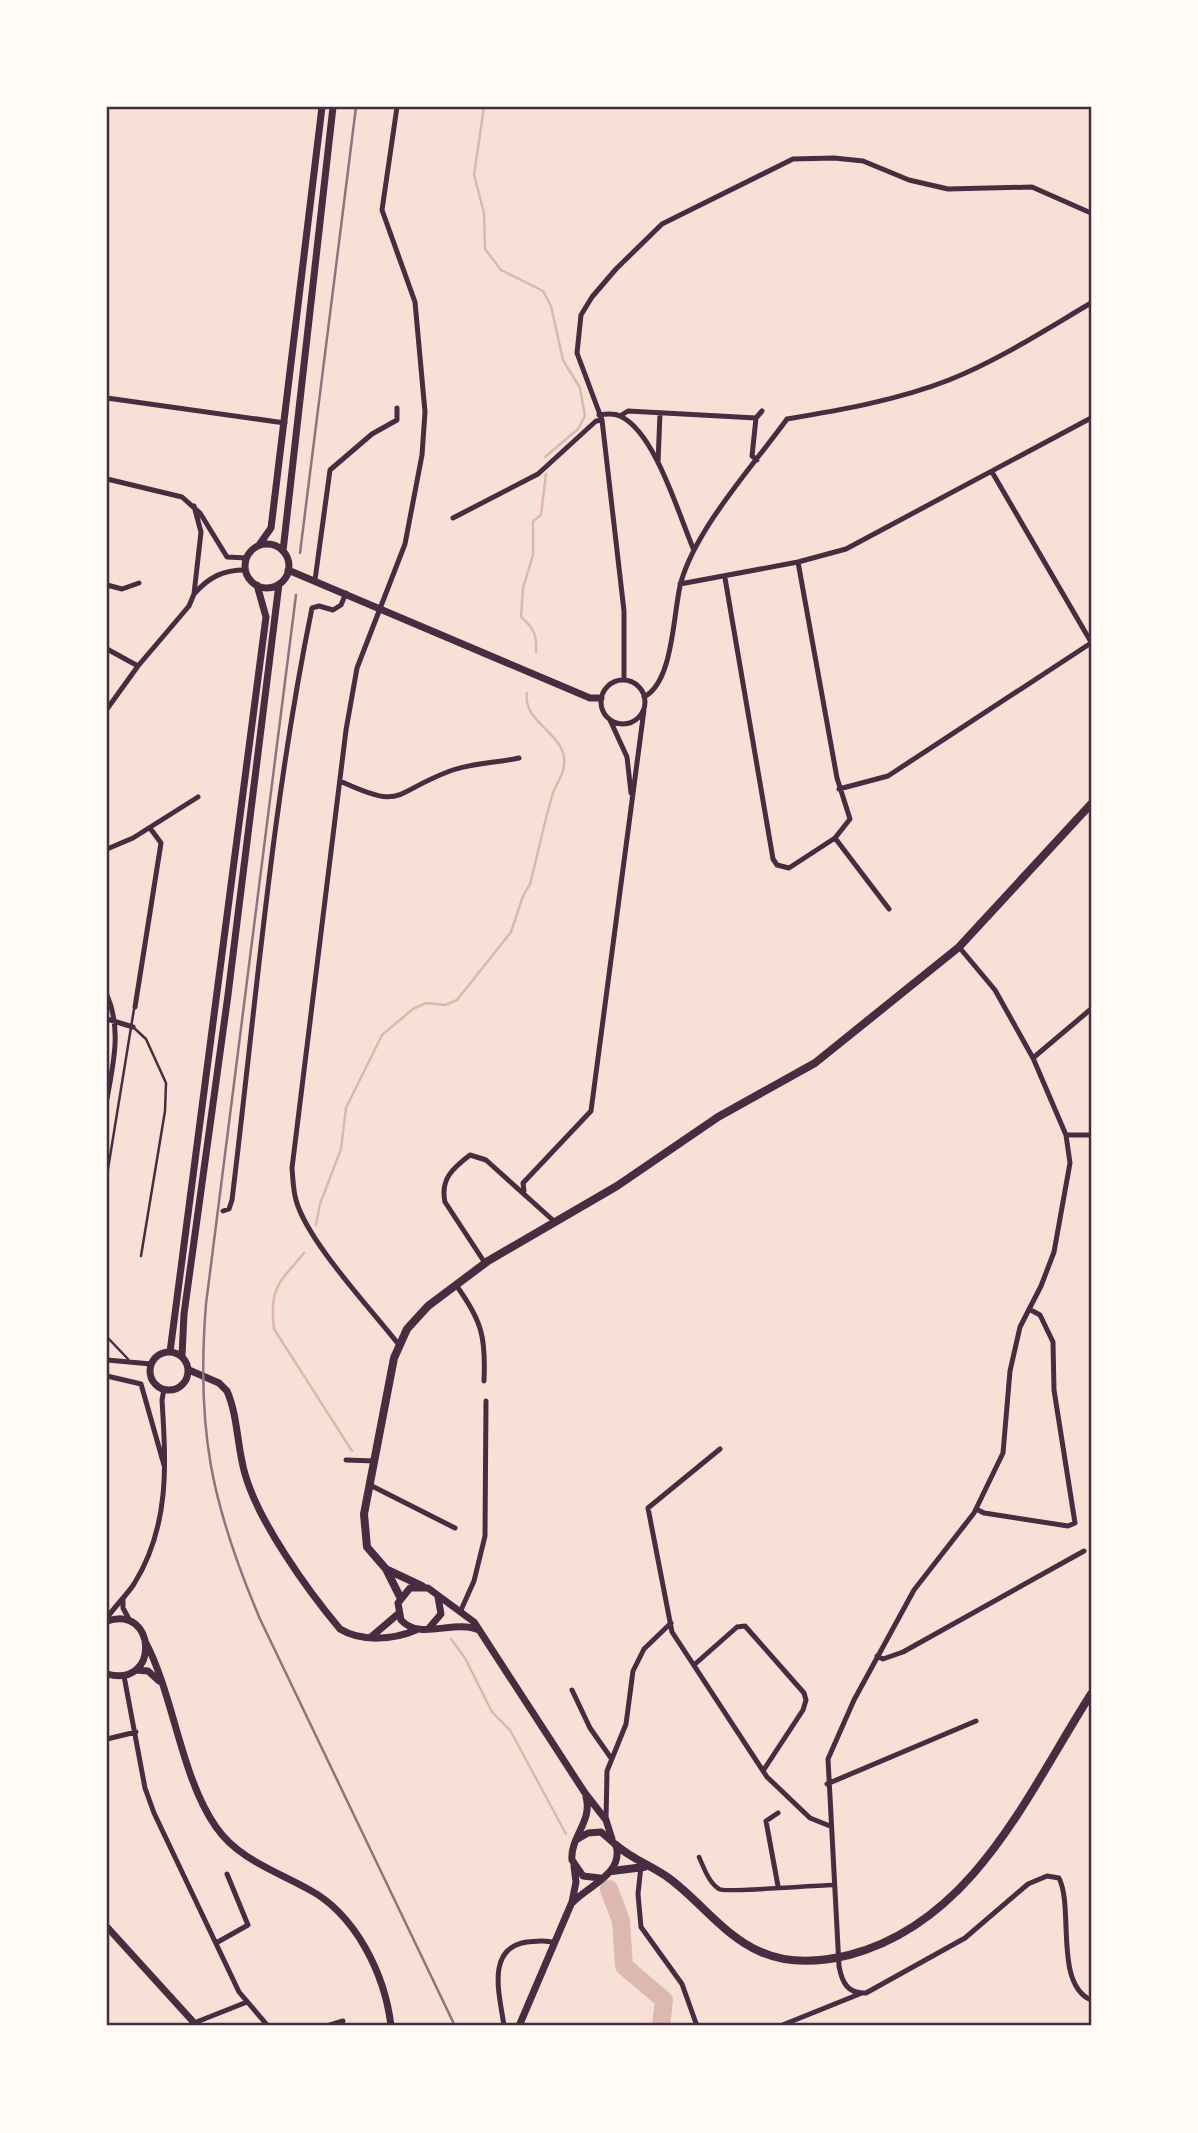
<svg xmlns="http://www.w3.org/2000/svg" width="1198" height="2133" font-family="Barlow,sans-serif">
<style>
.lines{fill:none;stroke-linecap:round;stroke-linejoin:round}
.stream{stroke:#dcb8b0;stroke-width:2.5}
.river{stroke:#dcb8b0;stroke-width:18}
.service{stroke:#4a2c40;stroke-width:2.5}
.pedestrian{stroke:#4a2c40;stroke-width:4.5}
.minor{stroke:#4a2c40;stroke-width:5}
.tertiary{stroke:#4a2c40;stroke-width:7}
.secondary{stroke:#4a2c40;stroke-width:8}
.rail{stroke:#8f747c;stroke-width:2.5}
.neatline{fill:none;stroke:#4a2c40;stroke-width:2.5}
</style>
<rect width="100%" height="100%" fill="#f7e1d7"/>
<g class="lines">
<path class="stream" d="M 484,107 L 474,175 L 484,213 L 485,249 L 501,270 L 543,291 L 551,306 L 563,360 L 580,388 L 585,416 L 578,429 L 545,457
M 536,652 C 537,635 534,628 521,617 L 523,588 L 533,555 L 533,521 L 541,515 L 546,474
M 316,1225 L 320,1204 L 341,1149 L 346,1108 L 382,1035 L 413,1009 L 426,1003 L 445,1005 L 457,1000 L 511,932 L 523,896 L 530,884 C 538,854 544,822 553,793 C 558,780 566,772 564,757 C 561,733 522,720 527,693
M 304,1253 C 279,1283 269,1287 274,1329 L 352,1451
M 451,1639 L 465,1658 L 492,1712 L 510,1730 L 566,1834"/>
<path class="river" d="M 609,1889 L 621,1921 L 624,1966 L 664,2000 L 661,2026"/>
<path class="service" d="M 133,1027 L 146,1039 L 166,1083 L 165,1111 L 141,1256
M 107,1175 L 134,1009
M 107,1337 L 128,1359"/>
<path class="pedestrian" d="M 699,1857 C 704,1868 709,1883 719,1889 C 724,1893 819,1885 834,1885"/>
<path class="minor" d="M 397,107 L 382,210 L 415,302 L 425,412 L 422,455 L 405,544 L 357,668 L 346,730 L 292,1168 C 293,1178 293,1190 296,1200 C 307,1241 371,1309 399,1345
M 107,398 L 285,423
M 599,415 C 605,414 614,413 620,416 C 655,432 678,513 693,548
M 620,416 L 628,411 L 756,418
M 757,460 L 752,456 L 756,418 L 762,411
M 658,463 L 660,413
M 992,472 L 1091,642
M 107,479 L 182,497 L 200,513 L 227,557 L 247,558
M 453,518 L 538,474 L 596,421 L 602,420
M 725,578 L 773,859 L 777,865 L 789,868 L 835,838 L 850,819 L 837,778 L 798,562
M 315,580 L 330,470 L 372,434 L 397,420 L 397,408
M 680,584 L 798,562 L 846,549 L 1091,418
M 107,585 L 122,589 L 139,583
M 194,594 C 209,577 223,570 245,570
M 107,649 L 138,666
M601 702a22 22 0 1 1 44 0a22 22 0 1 1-44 0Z
M 624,680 L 624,611 L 602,420 L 577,353 L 581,315 L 592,297 L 616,269 L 662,224 L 793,159 L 834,158 L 863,161 L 909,180 L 948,189 L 1032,187 L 1091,213
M 644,697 C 674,682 673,611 681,582 C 697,527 753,466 787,419 C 841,410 898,400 949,380 C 999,360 1045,330 1091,303
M 107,709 L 138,666 L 189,606 L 194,594 L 201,532 L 194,506
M 610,720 L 627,757 L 631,793
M 340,781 C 405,811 391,793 450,771 C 471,763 497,763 519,758
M 839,789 L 888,776 L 1091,643
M 835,838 L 889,909
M 107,849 L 133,838 L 198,797
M 959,947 L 995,990 L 1033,1058 L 1066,1135 L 1070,1163 L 1054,1252 L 1041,1286 L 1020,1327 L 1010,1371 L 1003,1453 L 974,1513 L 914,1590 L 854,1700 L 828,1759 L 839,1966 C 842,1983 848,1994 866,1993 L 965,1938 L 1028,1884 L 1047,1876 L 1059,1878 C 1074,1908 1054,1984 1091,2000
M 107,995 C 122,1030 113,1064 107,1099
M 135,1007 L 161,843 L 150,828
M 107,1019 L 133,1027
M 1033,1058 L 1091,1009
M 1066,1135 L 1091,1135
M 524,1191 L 523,1183 L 591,1111 L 644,710
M 223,1211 L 229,1209 L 232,1200 C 256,1003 272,803 312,608 L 319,606 L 333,610 L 341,605 L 346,593
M 485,1263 L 445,1202 C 440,1179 453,1168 470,1155 L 486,1160 L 555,1222
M 456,1285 C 482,1321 486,1337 484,1381
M 107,1360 L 151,1364
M 107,1376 L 141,1384 L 164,1465
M 720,1449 L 648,1508 L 672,1632 L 767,1777 L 810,1818 L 830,1826
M 346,1460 L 375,1461
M 370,1485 L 455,1528
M 976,1509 L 984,1513 L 1068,1526 L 1075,1523 L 1054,1390 L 1053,1342 L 1040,1315 L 1029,1309
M 123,1598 L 123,1608 L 130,1621
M 461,1610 L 474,1581 L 485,1536 L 486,1401
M 107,1618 C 115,1606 126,1596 134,1584 C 170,1526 166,1465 162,1400 L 164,1389
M 877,1656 L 883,1659 L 903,1652 L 1084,1551
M 694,1665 L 737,1627 L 745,1626 L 804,1693 L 806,1700 L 803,1710 L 763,1771
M 124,1676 L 145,1788 L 154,1813 L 239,1992 L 268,2026
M 572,1690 L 590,1728 L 611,1758
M 107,1739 L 136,1732
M 827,1784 L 976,1721
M 778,1813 L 766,1821 L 778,1886
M 606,1820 L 607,1771 L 626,1724 L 633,1671 L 644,1649 L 671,1623
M 641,1866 L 638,1894 L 641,1927 L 682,1984 L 697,2026
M 216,1943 L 248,1925 L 227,1874
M 194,2023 L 247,2002
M 327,2026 L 343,2021
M 504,2026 C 500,1996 485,1948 527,1942 C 538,1941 545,1940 555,1943
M 780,2026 L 862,1993"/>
<path class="tertiary" d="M245 566a22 22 0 1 1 44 0a22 22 0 1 1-44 0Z
M 259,545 L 271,528 L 322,107
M 283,551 L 333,107
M 288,570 L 590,698 L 601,698
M150 1371a19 19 0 1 1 38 0a19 19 0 1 1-38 0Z
M 170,1352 L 266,617 L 257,585
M 182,1356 L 184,1314 L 228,995 L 279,584
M 189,1370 L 219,1383 L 227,1391 C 238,1416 237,1447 245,1474 C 258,1521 308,1591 340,1629 C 361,1642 393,1640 416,1630
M 107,1621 C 157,1604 160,1689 107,1674
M 429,1628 L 441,1614 L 438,1597
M 479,1630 C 454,1619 420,1641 401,1620 L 398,1603 L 410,1588 L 428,1588 L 474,1622 L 585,1793 L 606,1820 L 612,1839
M 371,1637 L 398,1614
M 146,1643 C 174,1697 181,1777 216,1827 C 238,1859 276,1871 308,1889 C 356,1914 385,1975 391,2026
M 136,1670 L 148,1671 L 159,1681
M 586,1797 C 593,1821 570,1837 572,1860 L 583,1876 L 600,1878
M 573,1902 C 589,1885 624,1874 616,1845 L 601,1832 L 588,1833 L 576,1840
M 107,1927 L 197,2026
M 519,2026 L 572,1902 L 576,1882 L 574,1866"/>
<path class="secondary" d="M 388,1570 L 422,1586
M 400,1597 L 386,1569 L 367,1547 L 364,1514 L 394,1358 L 407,1329 L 428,1306 L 488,1261 L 617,1186 L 718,1117 L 815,1063 L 959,947 L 1091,804
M 616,1845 C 633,1860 653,1866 670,1879 C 701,1902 724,1936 761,1952 C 788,1964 821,1962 849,1955 C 974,1922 1027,1794 1091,1694
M 612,1871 L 644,1867"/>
<path class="rail" d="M 300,553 L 356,107
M 296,595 L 206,1304 C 196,1429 211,1504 260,1619 L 455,2026"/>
</g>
<rect width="1198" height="2133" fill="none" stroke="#fffaf5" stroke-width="217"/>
<rect x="108" y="108" width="982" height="1916" class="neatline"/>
</svg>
